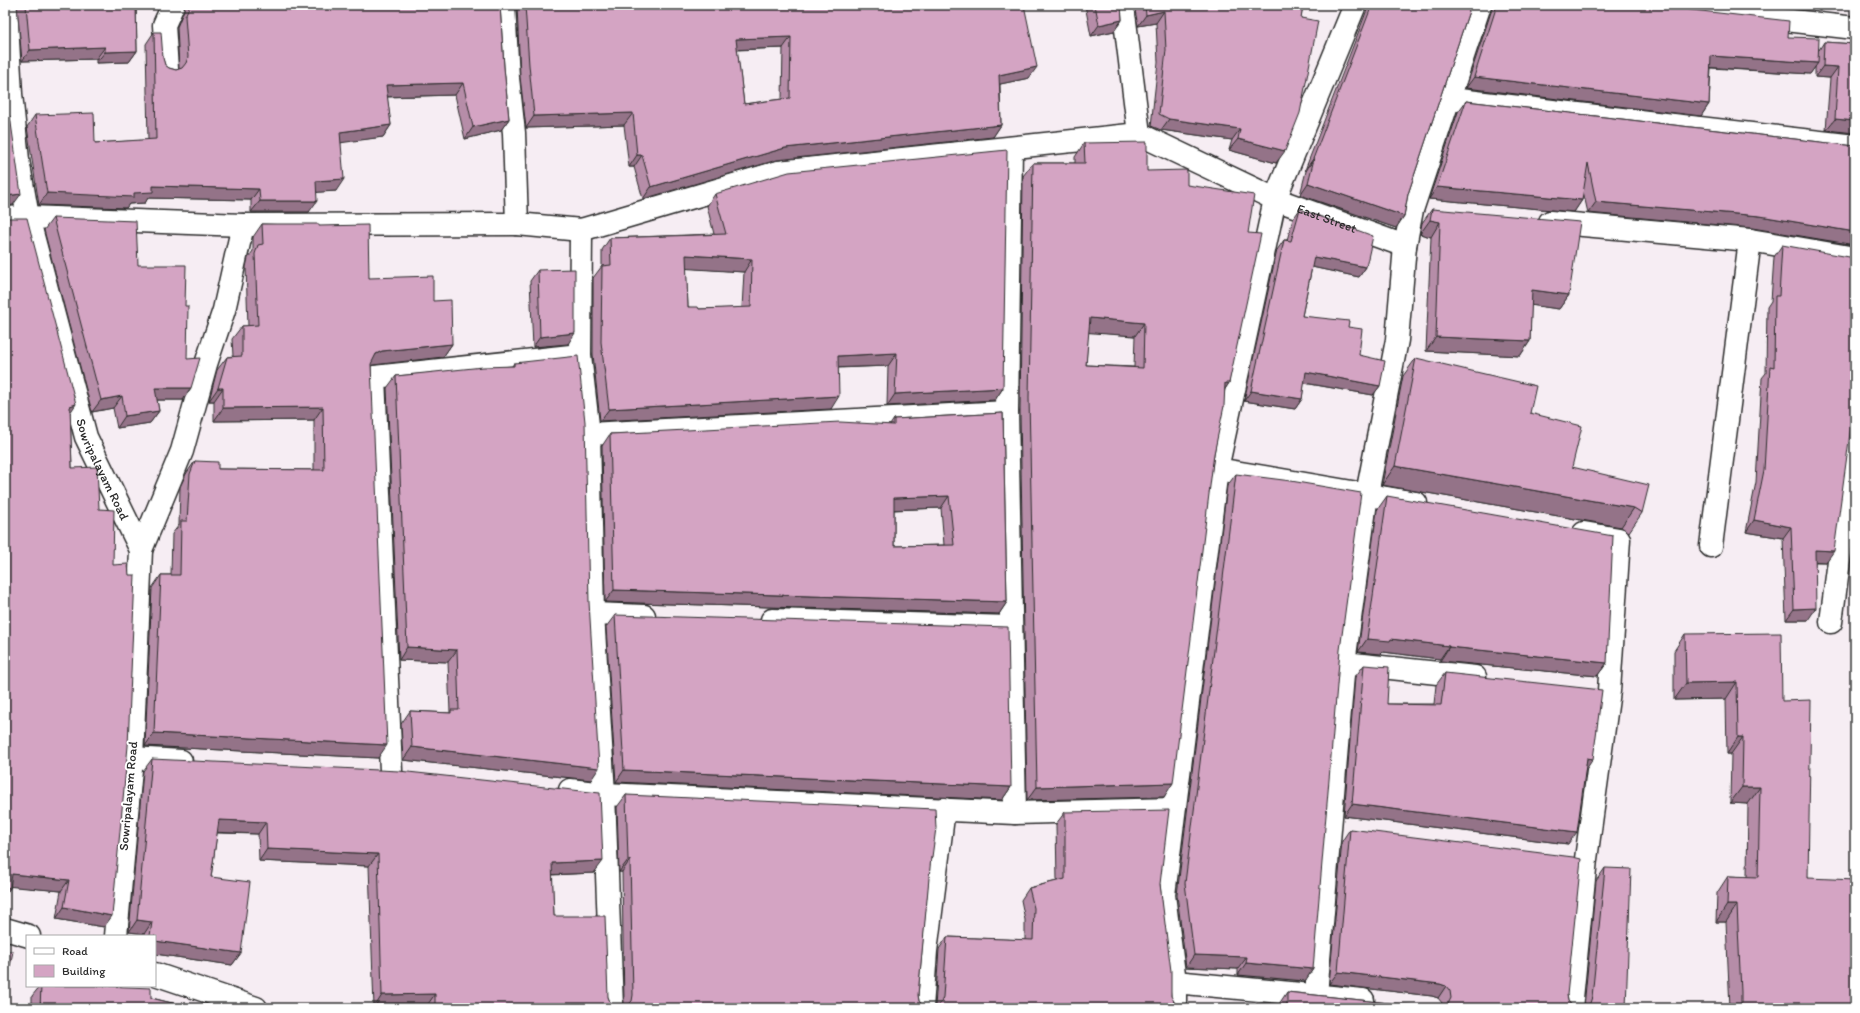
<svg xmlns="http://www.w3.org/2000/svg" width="1860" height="1013" font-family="Itim,sans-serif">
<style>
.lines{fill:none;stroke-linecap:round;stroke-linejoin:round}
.minor-casing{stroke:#2b2b2b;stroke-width:25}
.tertiary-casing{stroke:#2b2b2b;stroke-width:25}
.minor{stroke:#fff;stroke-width:22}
.tertiary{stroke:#fff;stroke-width:22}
.wall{fill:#b68da8;stroke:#2b2b2b;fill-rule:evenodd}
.shaded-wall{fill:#947388;stroke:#2b2b2b}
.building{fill:#d4a4c3;stroke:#2b2b2b;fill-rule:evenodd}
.labels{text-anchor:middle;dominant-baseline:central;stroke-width:4;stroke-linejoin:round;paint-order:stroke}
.street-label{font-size:13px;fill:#2b2b2b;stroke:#fff}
</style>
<rect width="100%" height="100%" fill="#f6edf3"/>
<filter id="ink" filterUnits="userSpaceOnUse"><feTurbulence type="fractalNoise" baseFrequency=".025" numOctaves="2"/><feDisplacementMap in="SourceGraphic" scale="8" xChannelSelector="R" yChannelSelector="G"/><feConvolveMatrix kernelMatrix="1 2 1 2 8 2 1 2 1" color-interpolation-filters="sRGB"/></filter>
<g filter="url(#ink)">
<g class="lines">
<g class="minor-casing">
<g id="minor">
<path d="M 504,5 L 508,78 L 514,133 L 517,224"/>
<path id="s1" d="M 1123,5 L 1139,134 L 1275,199 L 1405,246 L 1412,210 L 1480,5"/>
<path d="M 1651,5 L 1855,28"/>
<path d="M 167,69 L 164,25 L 173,5"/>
<path d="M 1450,99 L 1855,146"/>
<path d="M 1011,148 L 1007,412 L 1015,813"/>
<path d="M 5,218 L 28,217 L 243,225 L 517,224 L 581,230 L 778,172 L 1139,134"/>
<path d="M 1550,222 L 1750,240 L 1855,258"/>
<path d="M 581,230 L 580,355 L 589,434 L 593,614 L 604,794 L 612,1008"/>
<path d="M 589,434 L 1007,412"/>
<path d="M 1217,469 L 1416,503"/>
<path d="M 1711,546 L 1750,240"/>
<path d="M 141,550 L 182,451 L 206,364 L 224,310 L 243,225"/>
<path d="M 593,614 L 644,616"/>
<path d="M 772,620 L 1010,627"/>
<path d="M 1831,622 L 1855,439"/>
<path d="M 1344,663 L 1475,677"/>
<path d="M 132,758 L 181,761"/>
<path d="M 391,771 L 374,377 L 580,355"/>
<path d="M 570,790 L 604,794 L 1015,813 L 1174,809"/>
<path d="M 1175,982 L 1363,1000"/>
<path d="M 1316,995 L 1344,663 L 1367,494 L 1397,340 L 1405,246"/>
<path d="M 922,1008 L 926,951 L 944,809"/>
<path d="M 1175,1008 L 1175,982 L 1164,895 L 1217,469 L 1275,199 L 1355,5"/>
<path d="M 1571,1008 L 1586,859 L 1609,691 L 1619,539 L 1584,533"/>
</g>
</g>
<g class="tertiary-casing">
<g id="tertiary">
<path id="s2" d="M 6,5 L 11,94 L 18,160 L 28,217 L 86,437 L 141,550 L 132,758 L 116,936"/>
<path d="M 5,929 L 29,936"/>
<path d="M 155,974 L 256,1008"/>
</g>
</g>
<use href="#minor" class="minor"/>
<use href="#tertiary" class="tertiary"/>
</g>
<path class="wall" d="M 17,5 L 136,5 L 137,51 L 129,62 L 96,63 L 96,59 L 22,61 Z
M 185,5 L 500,5 L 504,67 L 509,119 L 501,130 L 465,139 L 455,95 L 387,97 L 391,125 L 383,137 L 341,142 L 336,191 L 317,192 L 309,212 L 251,212 L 251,200 L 148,198 L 145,203 L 129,204 L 126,208 L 39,205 L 27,127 L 35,115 L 95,143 L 148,140 L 146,44 L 154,32 L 165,65 L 169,68 L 176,70 L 179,69 L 177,27 L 184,10 Z
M 517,5 L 1024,5 L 1029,78 L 1000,84 L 1001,125 L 993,137 L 777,160 L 643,199 L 634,167 L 629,167 L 624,125 L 526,128 L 520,77 ZM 783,48 L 782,99 L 744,104 L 737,50 Z
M 1085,5 L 1121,5 L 1122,20 L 1114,31 L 1091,36 Z
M 1134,5 L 1303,5 L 1276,163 L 1229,150 L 1232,140 L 1161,130 L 1151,126 L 1158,62 L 1156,23 L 1138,26 Z
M 1367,5 L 1471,5 L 1408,194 L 1404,216 L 1396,228 L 1300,195 L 1306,171 L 1305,170 L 1367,10 Z
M 1492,5 L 1656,5 L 1788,37 L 1819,50 L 1824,42 L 1855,44 L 1855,133 L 1826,130 L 1830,78 L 1815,77 L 1815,67 L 1810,74 L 1711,68 L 1709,104 L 1701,116 L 1466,88 L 1492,9 Z
M 1466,101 L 1855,146 L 1855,245 L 1752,228 L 1588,213 L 1583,191 L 1582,200 L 1574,212 L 1429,199 L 1458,112 Z
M 1084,143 L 1147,171 L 1187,185 L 1248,233 L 1229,383 L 1225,389 L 1214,454 L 1164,797 L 1027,800 L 1020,412 L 1023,176 L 1033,163 L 1075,163 L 1075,157 ZM 1088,332 L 1135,336 L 1134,367 L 1086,365 Z
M 715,194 L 1003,388 L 995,400 L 887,406 L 888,366 L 838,368 L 831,409 L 600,421 L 593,354 L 593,278 L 602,266 L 602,250 L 610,238 L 714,234 L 707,206 ZM 686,268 L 744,272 L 742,308 L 699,309 L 688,307 Z
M 1300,209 L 1366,267 L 1359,277 L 1312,267 L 1302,316 L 1348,327 L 1359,355 L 1380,386 L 1373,395 L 1304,383 L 1302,399 L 1295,409 L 1244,401 L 1277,250 L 1284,240 L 1287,240 L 1293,219 Z
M 1432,209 L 1569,295 L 1559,309 L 1531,305 L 1530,341 L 1520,356 L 1426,351 L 1431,237 L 1420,234 L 1422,223 Z
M 5,215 L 70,413 L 72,468 L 104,927 L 56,919 L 61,891 L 10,886 L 10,888 L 5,895 Z
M 53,218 L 138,265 L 183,400 L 157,400 L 159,411 L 150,423 L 117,428 L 113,408 L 92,412 L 44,230 Z
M 262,224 L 319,226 L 369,278 L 433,301 L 452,344 L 443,357 L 373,365 L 371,365 L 378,758 L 145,746 L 152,588 L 161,575 L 171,575 L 172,534 L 179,525 L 180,487 L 186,474 L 195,461 L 218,469 L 314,470 L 314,420 L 214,421 L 214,401 L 209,401 L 217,370 L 227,357 L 233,356 L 232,339 L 242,326 L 248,326 L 246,267 L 248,258 L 253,251 L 253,237 Z
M 1782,245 L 1850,428 L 1826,562 L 1815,562 L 1808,620 L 1786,620 L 1783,538 L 1746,532 L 1756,482 L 1762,378 L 1766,373 L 1767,307 L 1771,301 L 1774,257 Z
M 538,270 L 568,344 L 533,347 L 530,281 Z
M 1416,358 L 1530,413 L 1572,467 L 1642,513 L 1629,532 L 1621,527 L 1382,485 L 1403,376 Z
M 514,363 L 591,780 L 403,760 L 401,724 L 410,711 L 450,713 L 450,712 L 448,662 L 399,660 L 387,388 L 396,376 L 512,366 Z
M 1003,413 L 1007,602 L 999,614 L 605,602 L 602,446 L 610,434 L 890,425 L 894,419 ZM 941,508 L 944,545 L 894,546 L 894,510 Z
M 1236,474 L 1313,969 L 1305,981 L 1238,975 L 1238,969 L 1186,967 L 1177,895 L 1227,486 Z
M 1387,496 L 1607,663 L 1597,676 L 1440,661 L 1440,659 L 1383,652 L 1381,654 L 1358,652 L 1377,510 Z
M 1855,535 L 1855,564 L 1851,563 Z
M 1855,591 L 1855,631 L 1853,605 Z
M 615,615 L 1011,787 L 1002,800 L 616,782 L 606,627 Z
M 1685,634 L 1782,701 L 1808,878 L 1855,1008 L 1730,1008 L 1726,922 L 1716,922 L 1717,893 L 1728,876 L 1747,877 L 1748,804 L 1730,803 L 1731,754 L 1727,754 L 1726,699 L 1674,700 L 1674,651 Z
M 1364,665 L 1387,704 L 1434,704 L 1436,685 L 1445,673 L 1586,769 L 1568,844 L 1344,816 L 1355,677 Z
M 152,759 L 594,873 L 552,875 L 554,916 L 608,997 L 610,1002 L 614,1007 L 620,1008 L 426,1008 L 426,1007 L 374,1008 L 369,866 L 259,861 L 258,834 L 217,833 L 211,877 L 241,953 L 232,965 L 155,954 L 155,936 L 144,936 L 144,934 L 129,932 L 143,771 Z
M 626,795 L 932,857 L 930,860 L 918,995 L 919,1001 L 923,1006 L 624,1007 L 622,872 L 619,872 L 617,807 Z
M 1065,812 L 1160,884 L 1171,996 L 935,1007 L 939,949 L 947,937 L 1025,940 L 1025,920 L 1021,900 L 1029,888 L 1057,881 L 1056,824 Z
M 1350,829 L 1567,995 L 1568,1001 L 1572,1006 L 1442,1008 L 1442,1003 L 1438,998 L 1432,996 L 1329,984 L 1342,841 Z
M 1605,868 L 1626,1008 L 1584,1007 L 1596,881 Z
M 40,986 L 104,986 L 192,1008 L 32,1008 L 32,996 Z
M 1287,992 L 1435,1008 L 1279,1008 L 1279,1004 Z"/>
<path class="shaded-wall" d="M 1840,5 L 1855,5 L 1855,7 L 1838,8 Z
M 1164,11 L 1156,23 L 1138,26 L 1146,15 Z
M 1122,20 L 1114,31 L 1091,36 L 1099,25 Z
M 791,37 L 783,48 L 728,50 L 736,39 Z
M 105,47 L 96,59 L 22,61 L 30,50 Z
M 137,51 L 129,62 L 96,63 L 105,52 Z
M 1711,56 L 1818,63 L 1810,74 L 1703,67 Z
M 1823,66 L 1838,67 L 1830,78 L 1815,77 Z
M 1037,67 L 1029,78 L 991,86 L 999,75 Z
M 1474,77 L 1709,104 L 1701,116 L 1466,88 Z
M 463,83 L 455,95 L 378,97 L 386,85 Z
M 633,113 L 624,125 L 526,128 L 534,116 Z
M 509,119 L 501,130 L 465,139 L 473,127 Z
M 1169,119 L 1240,129 L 1232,140 L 1161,130 Z
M 1835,119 L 1855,121 L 1855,133 L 1826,130 Z
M 391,125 L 383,137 L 332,144 L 340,132 Z
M 1001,125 L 993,137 L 777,160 L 643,199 L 651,187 L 785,148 Z
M 1238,139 L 1285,151 L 1276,163 L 1229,150 Z
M 637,155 L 642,155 L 634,167 L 629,167 Z
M 1313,159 L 1314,159 L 1306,171 L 1305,170 Z
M 344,179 L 336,191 L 308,193 L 316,181 Z
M 1308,183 L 1404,216 L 1396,228 L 1300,195 Z
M 153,186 L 259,189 L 251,200 L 148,198 L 145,203 L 129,204 L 126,208 L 39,205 L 47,193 L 134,193 Z
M 1437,187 L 1582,200 L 1574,212 L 1429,199 Z
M 21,194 L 13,205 L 5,207 L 5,197 L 6,196 Z
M 260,201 L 317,201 L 309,212 L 251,212 Z
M 1596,202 L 1760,216 L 1855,232 L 1855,245 L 1752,228 L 1588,213 Z
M 1430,220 L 1440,222 L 1431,237 L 1420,234 Z
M 686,255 L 752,259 L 744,272 L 677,268 Z
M 1314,257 L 1366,267 L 1359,277 L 1307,266 Z
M 1532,290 L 1569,295 L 1559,309 L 1522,304 Z
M 1090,318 L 1144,323 L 1135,336 L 1080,332 Z
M 575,333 L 568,344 L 533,347 L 540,337 Z
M 1436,337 L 1530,341 L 1520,356 L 1426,351 Z
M 452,344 L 443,357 L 373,365 L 367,367 L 376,354 L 382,351 Z
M 897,353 L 888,366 L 829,368 L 838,356 Z
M 1306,372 L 1380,386 L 1373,395 L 1299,382 Z
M 1225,383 L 1229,383 L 1220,397 Z
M 155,388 L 191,388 L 183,400 L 146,400 Z
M 218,388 L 223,388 L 214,401 L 209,401 Z
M 1003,388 L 995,400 L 887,406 L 895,394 Z
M 1251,391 L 1302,399 L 1295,409 L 1244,401 Z
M 122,396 L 113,408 L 92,412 L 101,400 Z
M 839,396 L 831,409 L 600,421 L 609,409 Z
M 76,404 L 68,416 L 70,406 Z
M 323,407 L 314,420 L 214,421 L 223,408 Z
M 159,411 L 150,423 L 117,428 L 125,416 Z
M 1855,419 L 1855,427 L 1850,428 L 1853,420 Z
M 1395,466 L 1634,508 L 1621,527 L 1382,485 Z
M 949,496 L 941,508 L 885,510 L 894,498 Z
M 1754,520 L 1791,527 L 1783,538 L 1746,532 Z
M 1815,550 L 1834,551 L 1826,562 L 1807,561 Z
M 1855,558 L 1855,564 L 1851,563 Z
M 614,590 L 1007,602 L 999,614 L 605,602 Z
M 1816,608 L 1808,620 L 1786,620 L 1794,609 Z
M 1367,639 L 1391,639 L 1449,646 L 1440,659 L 1383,652 L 1381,654 L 1358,652 Z
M 407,647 L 457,650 L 448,662 L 399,660 Z
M 1449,647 L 1607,663 L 1597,676 L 1440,661 Z
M 1737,682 L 1726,699 L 1674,700 L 1686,683 Z
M 154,733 L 387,745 L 378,758 L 145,746 Z
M 1738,737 L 1743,737 L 1731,754 L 1727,754 Z
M 412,747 L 599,768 L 591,780 L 403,760 Z
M 1587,758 L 1593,759 L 1585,771 Z
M 624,770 L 1011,787 L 1002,800 L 616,782 Z
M 1173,783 L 1164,797 L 1027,800 L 1037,787 Z
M 1742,787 L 1760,787 L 1748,804 L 1730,803 Z
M 1352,804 L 1577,832 L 1568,844 L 1344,816 Z
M 219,820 L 266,822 L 258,834 L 210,832 Z
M 267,849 L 378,854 L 369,866 L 259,861 Z
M 628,860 L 630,860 L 622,872 L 619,872 Z
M 603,861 L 594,873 L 543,875 L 552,863 Z
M 12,874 L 69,880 L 61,891 L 5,886 Z
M 5,887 L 10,888 L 5,895 Z
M 1727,905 L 1737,905 L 1726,922 L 1716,922 Z
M 64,907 L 112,916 L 104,927 L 56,919 Z
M 137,920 L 152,922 L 144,934 L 129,932 Z
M 155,941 L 241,953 L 232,965 L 155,954 Z
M 1194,955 L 1247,957 L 1238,969 L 1186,967 Z
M 1246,963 L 1313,969 L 1305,981 L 1238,975 Z
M 1338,972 L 1440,984 L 1446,986 L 1438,998 L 1432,996 L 1329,984 Z
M 435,994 L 426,1007 L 374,1008 L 382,995 Z"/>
<path class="building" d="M 26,5 L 136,5 L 137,51 L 105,52 L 105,47 L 30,50 Z
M 190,5 L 500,5 L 504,67 L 509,119 L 473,127 L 463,83 L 386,85 L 391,125 L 340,132 L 344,179 L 316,181 L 317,201 L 260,201 L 259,189 L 153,186 L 153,192 L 134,193 L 134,197 L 47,193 L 35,115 L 94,113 L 95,143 L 156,139 L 154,32 L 161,32 L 163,58 L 165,65 L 169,68 L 176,70 L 182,68 L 186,63 L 188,57 L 185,16 Z
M 525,5 L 1024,5 L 1037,67 L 999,75 L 1001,125 L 785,148 L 651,187 L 642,155 L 637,155 L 633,113 L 534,116 L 529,65 ZM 791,37 L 790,98 L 744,104 L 736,39 Z
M 1095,5 L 1121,5 L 1122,20 L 1099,25 Z
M 1145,5 L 1303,5 L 1301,18 L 1318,21 L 1300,113 L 1285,151 L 1238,139 L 1240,129 L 1169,119 L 1159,114 L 1166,50 L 1164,11 L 1146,15 Z
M 1372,5 L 1471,5 L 1408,194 L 1404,216 L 1308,183 L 1314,159 L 1313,159 Z
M 1497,5 L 1656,5 L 1657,6 L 1789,21 L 1788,37 L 1819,38 L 1818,63 L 1711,56 L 1709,104 L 1474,77 Z
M 1824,42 L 1855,44 L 1855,121 L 1835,119 L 1838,67 L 1823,66 Z
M 1466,101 L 1855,146 L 1855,232 L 1760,216 L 1596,202 L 1588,163 L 1582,200 L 1437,187 Z
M 5,112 L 6,116 L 10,116 L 21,194 L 6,196 L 5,197 Z
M 1147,142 L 1147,171 L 1187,170 L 1187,185 L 1254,195 L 1248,233 L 1261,234 L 1229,383 L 1225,383 L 1224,406 L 1214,454 L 1173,783 L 1037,787 L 1029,398 L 1033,163 L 1085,163 L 1084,143 ZM 1090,318 L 1144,323 L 1143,368 L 1086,365 Z
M 1007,150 L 1003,388 L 895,394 L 897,353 L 838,356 L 839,396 L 609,409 L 601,342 L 602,266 L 611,265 L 610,238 L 726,234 L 715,194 L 789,172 ZM 686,255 L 752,259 L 751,307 L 699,309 L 698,307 L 688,307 Z
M 1300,209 L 1373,236 L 1366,267 L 1314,257 L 1302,316 L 1349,321 L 1348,327 L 1362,329 L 1359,355 L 1385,361 L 1380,386 L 1306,372 L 1302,399 L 1251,391 L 1284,240 L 1291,241 Z
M 1432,209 L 1580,222 L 1569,295 L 1532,290 L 1530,341 L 1436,337 L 1440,222 L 1430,220 Z
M 5,215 L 8,218 L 27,218 L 76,404 L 70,406 L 72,468 L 97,467 L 99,509 L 114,510 L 113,565 L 128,564 L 129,575 L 135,575 L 128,746 L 112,916 L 64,907 L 69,880 L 12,874 L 10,888 L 5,887 Z
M 53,218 L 136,221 L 138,265 L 186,265 L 185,306 L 188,306 L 187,359 L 200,358 L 191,388 L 155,388 L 159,411 L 125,416 L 122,396 L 101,400 Z
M 262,224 L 319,224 L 319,226 L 368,225 L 369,278 L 433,276 L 433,301 L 451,300 L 452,344 L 382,351 L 376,354 L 371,364 L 387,745 L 154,733 L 161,575 L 180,575 L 181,521 L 187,521 L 190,474 L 195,461 L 218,462 L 218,469 L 324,470 L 323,407 L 223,408 L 223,388 L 218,388 L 227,357 L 242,356 L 242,326 L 258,325 L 255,254 L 258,245 L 263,244 Z
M 1782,245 L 1855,258 L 1855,419 L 1853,420 L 1851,426 L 1834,551 L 1815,550 L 1816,608 L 1794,609 L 1791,527 L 1754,520 L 1764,470 L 1770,366 L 1774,367 L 1775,296 L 1779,296 Z
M 575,269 L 575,333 L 540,337 L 538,270 Z
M 578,356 L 585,422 L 589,602 L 599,768 L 412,747 L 410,711 L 451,713 L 451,710 L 459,710 L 457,650 L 407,647 L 396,376 L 483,367 L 514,366 L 514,363 Z
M 1416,358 L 1536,386 L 1530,413 L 1582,426 L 1572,467 L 1649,485 L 1642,513 L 1634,508 L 1395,466 Z
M 1003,413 L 1007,602 L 614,590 L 610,434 L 840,422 L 894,425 L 894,419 ZM 949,496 L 954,545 L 894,546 L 894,498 Z
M 1236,474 L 1291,481 L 1361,493 L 1340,650 L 1313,969 L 1246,963 L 1247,957 L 1194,955 L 1185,883 Z
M 1387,496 L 1613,536 L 1607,663 L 1449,647 L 1449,646 L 1391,639 L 1390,641 L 1367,639 Z
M 615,615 L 1008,627 L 1011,787 L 624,770 Z
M 1781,633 L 1782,701 L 1811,700 L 1808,878 L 1855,880 L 1855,1008 L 1741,1008 L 1741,992 L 1737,905 L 1727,905 L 1728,876 L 1758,877 L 1760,787 L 1742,787 L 1743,737 L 1738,737 L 1737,682 L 1686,683 L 1685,634 Z
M 1364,665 L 1389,667 L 1387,704 L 1441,705 L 1445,673 L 1602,690 L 1593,759 L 1587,758 L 1577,832 L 1352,804 Z
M 152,759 L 399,771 L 600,793 L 603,861 L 552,863 L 554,916 L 605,916 L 608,997 L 610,1002 L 614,1007 L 620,1008 L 435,1008 L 435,994 L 382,995 L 378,854 L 267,849 L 266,822 L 219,820 L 211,877 L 250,882 L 241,953 L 155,941 L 155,936 L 150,936 L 152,922 L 137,920 Z
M 626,795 L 935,809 L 936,828 L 932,857 L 931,857 L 918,995 L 919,1001 L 923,1006 L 929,1008 L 622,1008 L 627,1006 L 632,1001 L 633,995 L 630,860 L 628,860 Z
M 1169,810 L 1160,884 L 1171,971 L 1171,996 L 1176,1005 L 1176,1008 L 931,1008 L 936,1007 L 941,1003 L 943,997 L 947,937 L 1033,940 L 1034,908 L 1029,888 L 1065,879 L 1065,812 Z
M 1350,829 L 1573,857 L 1581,859 L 1567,995 L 1568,1001 L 1572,1006 L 1577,1008 L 1439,1008 L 1443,1007 L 1448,1004 L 1451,998 L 1450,991 L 1446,986 L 1440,984 L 1338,972 Z
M 1605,868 L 1631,869 L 1626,1008 L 1579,1008 L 1585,1007 L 1590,1003 L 1592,997 Z
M 5,951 L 13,951 L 5,993 Z
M 41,986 L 104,986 L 151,988 L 151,998 L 192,1008 L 40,1008 Z
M 1287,992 L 1435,1008 L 1287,1008 Z"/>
</g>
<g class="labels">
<g class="street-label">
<text stroke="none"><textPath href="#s1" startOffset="336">East Street</textPath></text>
<text stroke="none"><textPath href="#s2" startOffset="477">Sowripalayam Road</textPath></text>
<text transform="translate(128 796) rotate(-85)">Sowripalayam Road</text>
</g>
</g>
<rect width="1860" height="1013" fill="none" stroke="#fff" stroke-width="20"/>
<rect x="10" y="10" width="1840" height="993" fill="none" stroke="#2b2b2b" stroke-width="1.5" filter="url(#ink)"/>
<rect x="26" y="935" width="130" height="52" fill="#ffffff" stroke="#aaaaaa"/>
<rect x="34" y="948" width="20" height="6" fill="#ffffff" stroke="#aaaaaa"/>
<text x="62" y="955" font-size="12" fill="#2b2b2b">Road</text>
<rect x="34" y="965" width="20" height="12" fill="#d4a4c3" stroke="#aaaaaa"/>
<text x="62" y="975" font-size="12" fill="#2b2b2b">Building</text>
</svg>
